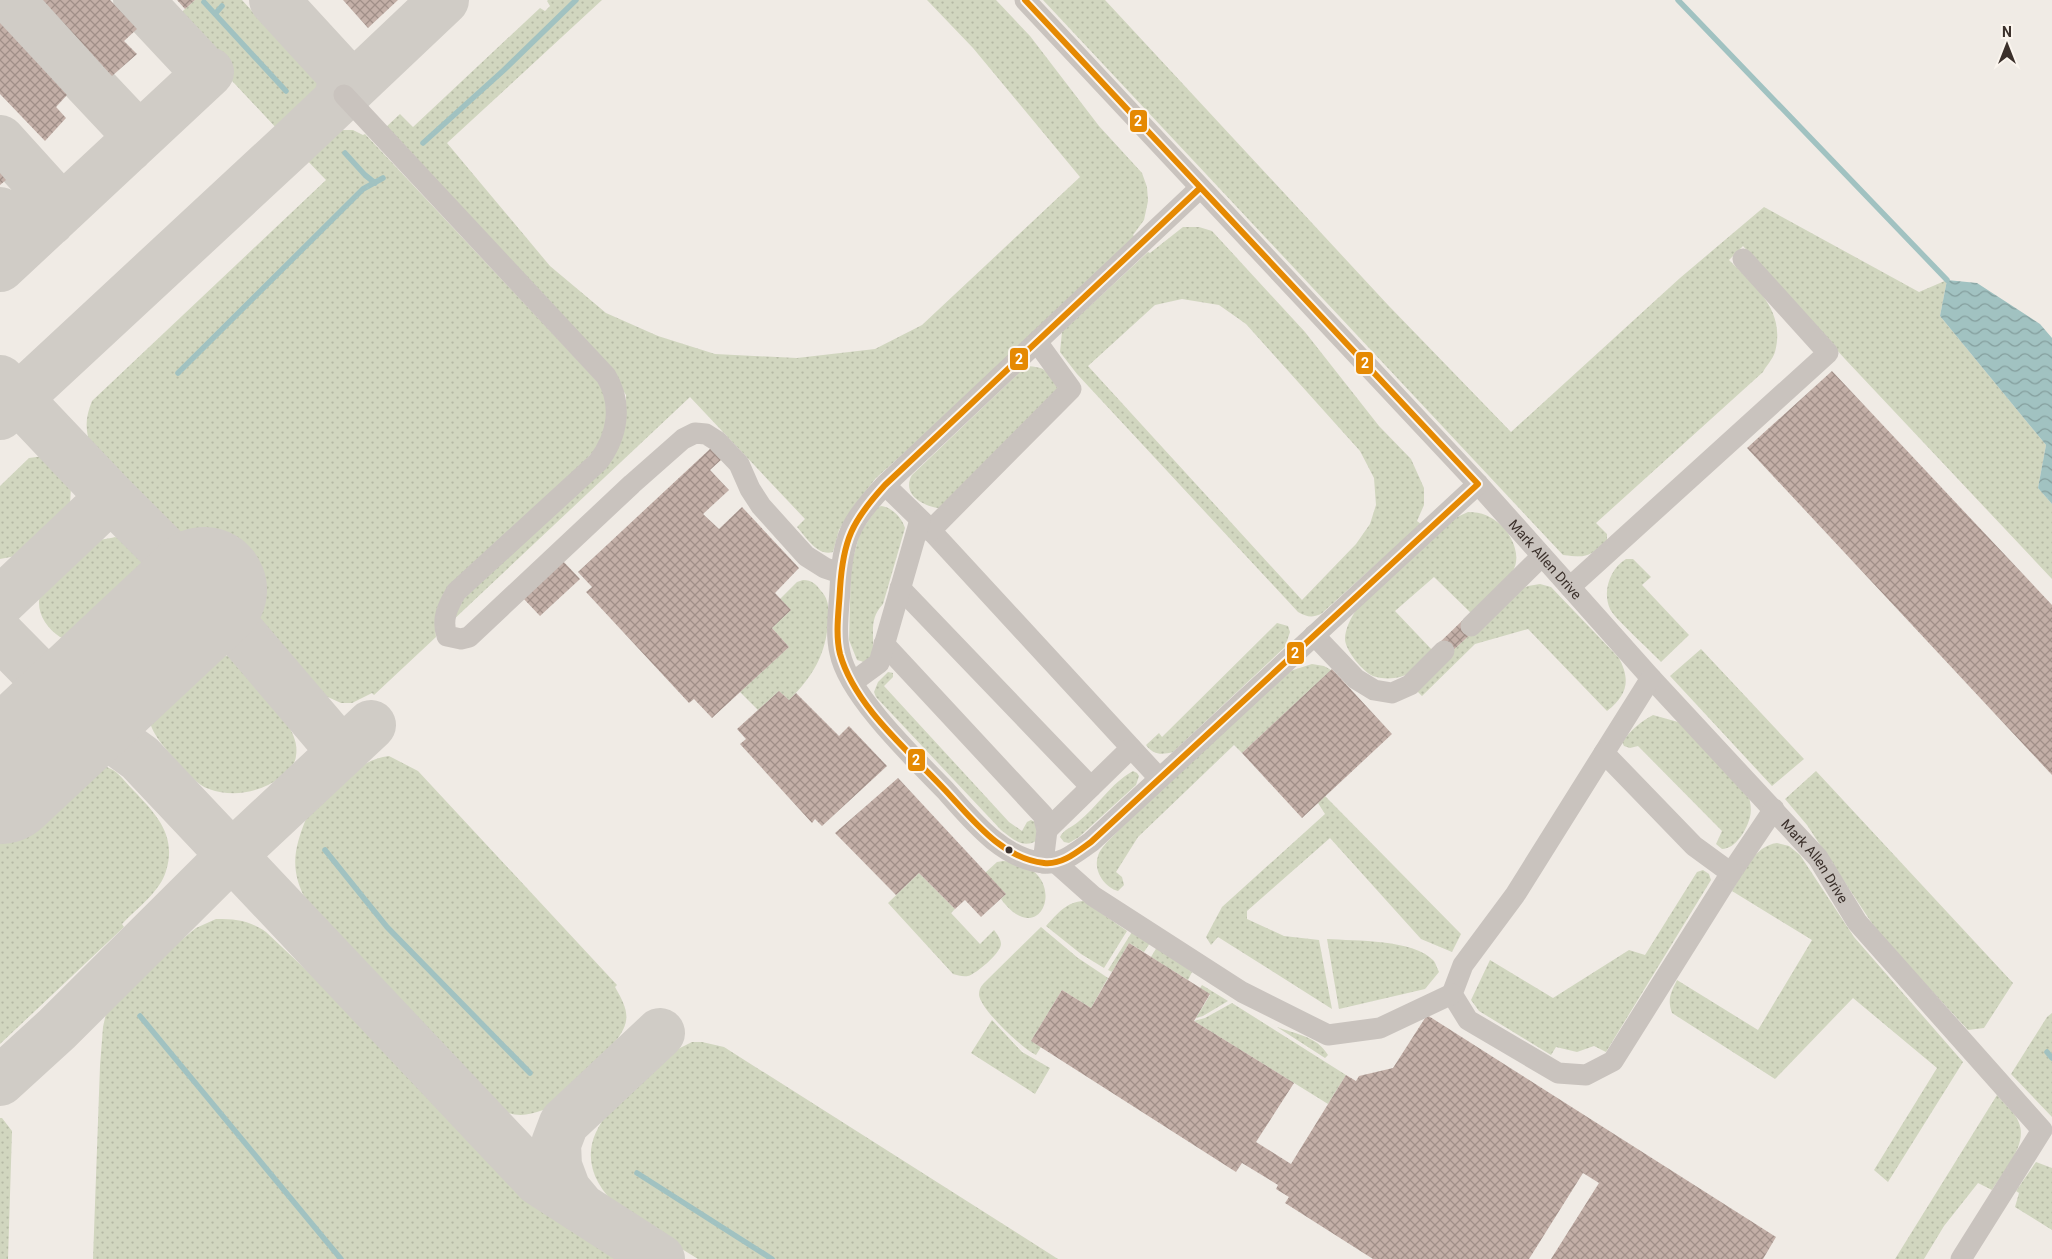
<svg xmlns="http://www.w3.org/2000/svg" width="2052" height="1259" font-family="Roboto,sans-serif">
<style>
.grass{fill:url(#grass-dots);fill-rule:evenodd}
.water{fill:url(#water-waves)}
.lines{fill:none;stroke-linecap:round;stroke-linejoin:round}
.stream{stroke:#a1c2c1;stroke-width:5.5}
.taxiway{stroke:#d0ccc6;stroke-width:50}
.runway{stroke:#d0ccc6;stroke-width:126}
.building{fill:url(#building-cross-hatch)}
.minor{stroke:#c9c3be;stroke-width:21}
.bus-1-casing{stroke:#fbf5ee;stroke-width:10}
.bus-1{stroke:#e58902;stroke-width:6}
.bus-dot{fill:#3b302b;stroke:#fbf5ee;stroke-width:2}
.labels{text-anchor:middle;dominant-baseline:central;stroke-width:4.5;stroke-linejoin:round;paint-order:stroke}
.street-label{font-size:14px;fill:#3b302b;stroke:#fbf5ee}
.line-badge{stroke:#fbf5ee;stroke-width:2}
.badge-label{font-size:14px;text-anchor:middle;font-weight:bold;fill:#fff}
</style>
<defs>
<pattern id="grass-dots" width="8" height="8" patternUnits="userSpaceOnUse" patternTransform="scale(1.25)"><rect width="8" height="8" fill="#d1d6bf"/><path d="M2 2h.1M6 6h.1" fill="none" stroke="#b4b8a4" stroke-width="1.8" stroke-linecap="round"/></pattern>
<pattern id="water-waves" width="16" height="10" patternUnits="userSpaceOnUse" patternTransform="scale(1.25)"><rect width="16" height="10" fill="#a1c2c1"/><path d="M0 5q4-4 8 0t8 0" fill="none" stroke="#849e9d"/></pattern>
<pattern id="building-cross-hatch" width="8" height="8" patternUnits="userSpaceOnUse" patternTransform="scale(1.25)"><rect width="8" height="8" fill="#c3afa7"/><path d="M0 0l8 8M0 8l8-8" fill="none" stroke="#a08f88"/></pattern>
</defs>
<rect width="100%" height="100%" fill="#f0ebe5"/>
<path class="grass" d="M 195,0 L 242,0 L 320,86 L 301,111 L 280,132 L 174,19 Z
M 548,0 L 602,0 L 447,143 L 550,266 L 606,313 L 658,336 L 715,354 L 797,358 L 875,349 L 922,325 L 1080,177 L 973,48 L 927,0 L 996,0 L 1030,36 L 1099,126 L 1142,173 L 1147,187 L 1148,201 L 1144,220 L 1133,235 L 1136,238 L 932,428 L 876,478 L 853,507 L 839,530 L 833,552 C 818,557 806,537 797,527 L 805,519 L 690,397 L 451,622 L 457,605 L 608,462 L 626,413 L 626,395 L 611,371 L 385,128 L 400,114 L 413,127 L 540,8 L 545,11 L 550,6 L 547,1 Z
M 1043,0 L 1105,0 L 1388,305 L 1511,432 L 1680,278 L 1764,207 L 1919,292 L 1947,280 L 1940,316 L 2046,445 L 2038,488 L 2052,504 L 2052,579 L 1845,359 L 1743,246 L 1729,260 C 1755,286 1786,310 1775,352 C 1773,359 1766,366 1763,372 L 1596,523 L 1607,534 L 1607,541 C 1589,557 1587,558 1563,555 Z
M 341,130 L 353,130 L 363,135 L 365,134 L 601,385 C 610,409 609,419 601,443 L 435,626 L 436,637 L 374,695 L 372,693 L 352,703 L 341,703 L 319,693 L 91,447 C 85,430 85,418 92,401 L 326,180 L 302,155 L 324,135 L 327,136 Z
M 1183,227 L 1199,227 L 1212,231 L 1305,332 L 1379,426 L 1411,459 L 1424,488 L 1424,505 L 1417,521 L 1421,524 L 1321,614 C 1312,618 1307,617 1298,612 L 1077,374 L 1060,352 L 1062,332 L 1148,252 L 1150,253 ZM 1182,299 L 1219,305 L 1246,324 L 1360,451 L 1374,478 L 1376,505 L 1370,524 L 1356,544 L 1302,600 L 1088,366 L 1155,305 Z
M 1026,366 C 1046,367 1048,371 1057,386 L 1057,392 L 939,508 C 923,506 901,494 912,475 Z
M 44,456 L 56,462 L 66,473 L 71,487 L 70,505 L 65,518 L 26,554 L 0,559 L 0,486 L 29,458 Z
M 881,506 C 892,507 902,518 905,528 L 883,604 C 867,621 876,636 872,657 L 864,662 L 857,660 L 849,640 L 851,565 L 860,533 L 877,508 Z
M 1468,512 C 1482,512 1491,516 1502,526 C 1513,537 1522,558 1512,572 C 1502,587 1486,601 1473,615 L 1434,577 L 1395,611 L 1434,652 C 1424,662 1414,673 1400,677 C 1393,679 1380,679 1373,676 C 1363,672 1345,650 1345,639 C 1345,629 1351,618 1356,610 L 1455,518 Z
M 115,537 C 142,546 166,573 143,600 C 137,607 130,613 123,619 C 115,626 107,635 97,640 C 86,645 71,643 60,637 C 43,626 32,605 44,585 C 49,577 59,570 66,563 C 74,556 82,547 93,542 C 99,539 108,539 115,537 Z
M 1626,559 L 1633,559 L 1651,577 L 1642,585 L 1689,635 L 1661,662 C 1652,652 1614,618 1610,609 C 1602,591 1610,569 1626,559 Z
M 803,580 C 812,580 816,584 821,591 C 829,599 829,610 828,620 C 827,653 812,678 789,700 L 779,691 L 758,710 L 740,692 L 789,647 L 772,628 L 791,610 L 780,599 L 797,582 Z
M 1540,584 L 1551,587 L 1619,658 C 1631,681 1627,695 1607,711 L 1528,629 L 1475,644 L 1422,696 L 1417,691 L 1448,655 L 1517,591 L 1528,586 Z
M 1277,623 L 1288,626 L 1290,632 L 1285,647 L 1173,752 C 1162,755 1153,755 1146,745 L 1159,733 L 1162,737 Z
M 198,649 L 216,651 L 226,656 L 227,655 L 289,722 L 287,723 C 293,734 298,743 296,756 C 295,765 288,771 281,777 C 261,792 234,798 209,789 C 197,785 189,774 180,765 C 155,737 138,720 154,681 L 152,679 L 182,652 Z
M 1701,649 L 1804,759 L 1772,786 L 1670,676 Z
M 1312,664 L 1324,666 L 1331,670 L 1242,753 L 1234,745 L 1138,837 L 1116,872 L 1122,877 L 1124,885 L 1118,891 C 1104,887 1093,870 1098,856 C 1099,851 1104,846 1107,842 L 1169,781 L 1287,672 Z
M 888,672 L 893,673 L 893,677 L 884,686 L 1009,822 L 1022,831 L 1027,822 L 1031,820 L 1037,823 L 1036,841 C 1022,849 1012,838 1001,830 L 876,697 L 874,692 L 878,682 Z
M 1653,715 L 1678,722 L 1748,792 C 1750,801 1752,809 1750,817 C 1747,829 1736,849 1722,849 L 1716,844 L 1722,831 L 1638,746 L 1630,748 L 1624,746 L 1622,742 C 1631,730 1640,722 1653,715 Z
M 389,756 L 418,771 L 617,985 L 615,987 C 629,1011 632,1022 613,1044 L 614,1047 L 544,1112 L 543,1110 C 527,1116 516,1117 500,1110 L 499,1111 L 306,903 L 307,902 C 290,871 293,851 306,819 L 304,817 C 327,795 357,759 389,756 Z
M 83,760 C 94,763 106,765 116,772 C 122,777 128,785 134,791 C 157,815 177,836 166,871 C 160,892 136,909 122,924 L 124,927 L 0,1044 L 0,821 L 62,763 Z
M 1133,771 L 1137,773 L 1139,776 L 1136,785 L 1079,837 L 1069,843 L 1064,842 L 1060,837 C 1064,829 1071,828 1078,822 C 1097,807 1111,783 1133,771 Z
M 1816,771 L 2013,983 L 1984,1028 L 1968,1030 L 1879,934 L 1807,825 L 1785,799 Z
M 1325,796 L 1461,934 L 1452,952 L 1421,939 L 1330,838 L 1247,911 L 1247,919 L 1284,936 L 1319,940 L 1332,1009 L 1218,937 L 1211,945 L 1206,937 L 1222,907 L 1325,814 L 1318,803 Z
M 1777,843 L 1789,846 L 1800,855 L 1854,937 L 1963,1062 L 1888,1182 L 1874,1170 L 1937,1068 L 1853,998 L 1775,1079 L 1672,1013 C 1667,999 1671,993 1677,980 L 1758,1030 L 1812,940 L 1732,891 C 1744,872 1754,846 1777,843 Z
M 1003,861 C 1074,864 1044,957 1001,899 L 1006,894 L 985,873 L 997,862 Z
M 1703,870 L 1709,874 L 1711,880 L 1606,1052 L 1594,1046 L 1577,1052 L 1556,1047 L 1551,1055 L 1479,1011 L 1471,1000 L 1490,960 L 1553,998 L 1629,950 L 1645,955 L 1697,872 Z
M 919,873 L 955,909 L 951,913 L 980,944 L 994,930 C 997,934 1001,939 1001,944 C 1001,953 976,974 968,976 C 962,977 958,975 953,974 L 888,903 Z
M 1084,901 L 1127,931 L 1104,968 L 1081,954 L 1046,926 C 1058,913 1066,902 1084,901 Z
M 216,919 C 237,919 248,920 266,932 L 336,998 L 524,1198 L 620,1259 L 93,1259 L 100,1066 L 103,1027 L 107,1009 L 115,993 L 153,958 L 157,960 L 196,928 Z
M 1041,927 L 1078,958 L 1108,978 L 1091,1008 L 1062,990 L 1031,1041 L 1041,1047 L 1036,1055 C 1022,1048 981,1010 979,995 C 979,989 981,986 985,982 Z
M 1132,932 L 1150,943 L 1144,952 L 1129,943 L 1112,972 L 1108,970 Z
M 1327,939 C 1355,941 1414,939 1434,961 C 1436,964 1437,968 1439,972 L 1425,989 L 1339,1009 Z
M 1157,947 L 1192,972 L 1188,980 L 1151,957 Z
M 1202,985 L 1228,1001 L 1203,1016 L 1196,1018 L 1210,995 L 1200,988 Z
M 1232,1003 L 1346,1075 L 1328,1104 L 1194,1021 L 1205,1018 Z
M 2052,1013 L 2052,1117 L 2011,1074 L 2047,1017 Z
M 992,1020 L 1022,1052 L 1050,1068 L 1035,1094 L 971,1053 Z
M 1277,1027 C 1295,1034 1317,1036 1328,1055 L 1325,1058 Z
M 692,1042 L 702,1042 L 724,1047 L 1058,1259 L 698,1259 L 619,1210 L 620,1208 C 586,1179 580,1144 611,1110 L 610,1108 L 667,1055 L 669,1056 L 676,1050 Z
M 1997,1095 C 2003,1103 2016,1113 2019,1123 C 2028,1145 2003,1172 1992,1190 L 1978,1183 L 1944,1226 L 1924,1259 L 1895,1259 Z
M 0,1118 L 2,1118 L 12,1131 L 8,1259 L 0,1259 Z
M 2036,1162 L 2052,1168 L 2052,1230 L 2015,1207 L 2019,1193 L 2016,1191 Z"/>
<path class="water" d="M 1947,280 L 1977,283 L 2040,324 L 2052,338 L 2052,504 L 2038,488 L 2046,445 L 1940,316 Z"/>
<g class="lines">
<path class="stream" d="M 1678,0 L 1947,280
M 204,2 L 286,91
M 215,14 L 222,6
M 423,143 L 504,70 L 576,0
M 345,153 L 365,175 L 375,183
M 178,373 L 363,189 L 383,178
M 325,850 L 387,927 L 530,1073
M 140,1016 L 341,1259
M 2047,1052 L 2052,1058
M 637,1173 L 772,1259"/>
<path class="taxiway" d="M 10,0 L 126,123 L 130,137 L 128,148
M 138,0 L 197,63 L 200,70 L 197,83
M 274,0 L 340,72 L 342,86 L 338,100
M 0,140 L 48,193 C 53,203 52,210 50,221
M 0,212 L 29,240
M 0,267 L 209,72
M 0,380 L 111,497 L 204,590 L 342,752
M 0,415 L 292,144 L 444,0
M 0,602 L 111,497
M 0,635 L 75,711 L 140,758 L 539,1181 L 660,1259
M 0,1081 L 57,1029 L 232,855 L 371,725
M 581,1208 L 566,1190 L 557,1166 L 556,1144 L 564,1123 L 660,1033"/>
<path class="runway" d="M 0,781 L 204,590"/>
</g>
<path class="building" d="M 43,0 L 110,0 L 137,29 L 124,41 L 137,54 L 112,76 Z
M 177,0 L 195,0 L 185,9 Z
M 343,0 L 398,0 L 368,28 Z
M 0,23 L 67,95 L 56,107 L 66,118 L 45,141 L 0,94 Z
M 0,173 L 6,180 L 0,185 Z
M 1832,371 L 2052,605 L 2052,775 L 1747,448 Z
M 711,448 L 722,459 L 710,470 L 729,490 L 703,514 L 719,529 L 742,507 L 799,568 L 775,593 L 791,610 L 772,628 L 789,647 L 712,718 L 694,699 L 689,703 L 586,592 L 592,587 L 578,572 Z
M 561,559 L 580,579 L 540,616 L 522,597 Z
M 1464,619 L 1475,630 L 1448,655 L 1438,644 Z
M 1332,669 L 1392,734 L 1302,818 L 1242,753 Z
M 779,691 L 789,700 L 796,693 L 839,736 L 849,726 L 887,766 L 822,826 L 815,819 L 812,823 L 740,744 L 746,739 L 737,729 Z
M 898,778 L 1006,894 L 981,917 L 965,900 L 955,909 L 919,873 L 896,895 L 835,833 Z
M 1129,943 L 1210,994 L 1194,1021 L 1294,1083 L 1256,1142 L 1291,1164 L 1346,1075 L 1356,1081 L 1359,1076 L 1393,1068 L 1427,1015 L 1776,1237 L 1763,1259 L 1551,1259 L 1599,1183 L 1583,1173 L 1529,1259 L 1373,1259 L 1285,1203 L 1289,1197 L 1276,1189 L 1278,1185 L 1242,1163 L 1236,1172 L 1031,1041 L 1062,990 L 1091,1008 Z"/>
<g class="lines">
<g class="minor">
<path id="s1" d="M 1025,0 L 1478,484 L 1651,678 L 1818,858 L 1857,922 L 2042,1130 L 1961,1259"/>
<path d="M 344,95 L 606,376 C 623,404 618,436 598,462 L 456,592 C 448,606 441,619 447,636 L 461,639 L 469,637 L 632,484 L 683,439 L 695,433 L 706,434 L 717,441 L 739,464 L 750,489 L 761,506 L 806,556 L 825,568 L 840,573"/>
<path d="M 1200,188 L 885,485 C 850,521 842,539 840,589 C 839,610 835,632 840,653 C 848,695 915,759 945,790 C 971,819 1002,859 1044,863 C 1062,865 1076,852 1091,842 L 1478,484"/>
<path d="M 885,485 L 924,523 L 1159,778"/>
<path d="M 930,531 L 1071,389 L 1037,342"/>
<path d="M 1570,587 L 1828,353 L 1743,259"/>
<path d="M 900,588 L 1091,787"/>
<path d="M 1471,626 L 1542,556"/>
<path d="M 1314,635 L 1356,679 L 1374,690 L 1392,693 L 1410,685 L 1444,651"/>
<path d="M 884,644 L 1043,815 L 1047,830 L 1043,863"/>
<path d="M 1651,678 L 1515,895 L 1463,965 L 1452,994 L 1468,1020 L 1558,1073 L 1586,1075 L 1613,1061 L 1731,873 L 1774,809"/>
<path d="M 853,682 L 879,663 L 920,520"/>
<path d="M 1604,753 L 1694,846 L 1731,873"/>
<path d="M 1047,830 L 1131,748"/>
<path d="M 1056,863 L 1093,896 L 1242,992 L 1328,1035 L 1380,1028 L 1452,994"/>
</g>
<g class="bus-1-casing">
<path id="bus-1" d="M 1025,0 L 1478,484
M 1200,188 L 885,485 C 852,521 843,540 840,589 C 839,610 835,633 840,654 C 855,707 909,751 945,790 C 973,820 1001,858 1044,863 C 1062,865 1077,852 1091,842 L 1478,484"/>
</g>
<use href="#bus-1" class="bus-1"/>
</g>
<circle class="bus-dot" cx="1009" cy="850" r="4.5"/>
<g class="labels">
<g class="street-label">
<text stroke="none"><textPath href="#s1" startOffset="764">Mark Allen Drive</textPath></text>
<text stroke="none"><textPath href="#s1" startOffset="1169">Mark Allen Drive</textPath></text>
</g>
</g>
<g class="line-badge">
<rect x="1129" y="109" width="19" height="24" rx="5" fill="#e58902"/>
<rect x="1009" y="347" width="20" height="24" rx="5" fill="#e58902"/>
<rect x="1355" y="351" width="19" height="24" rx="5" fill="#e58902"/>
<rect x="1286" y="641" width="19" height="24" rx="5" fill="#e58902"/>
<rect x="907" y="748" width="19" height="24" rx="5" fill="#e58902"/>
</g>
<g class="badge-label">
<text x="1138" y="126">2</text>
<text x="1019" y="364">2</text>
<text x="1365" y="368">2</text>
<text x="1295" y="658">2</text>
<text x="916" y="765">2</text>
</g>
<g transform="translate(2007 45)" stroke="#fbf5ee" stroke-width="4" paint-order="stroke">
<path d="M0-4L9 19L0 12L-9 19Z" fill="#3b302b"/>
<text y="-8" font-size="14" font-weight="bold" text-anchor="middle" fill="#3b302b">N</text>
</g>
</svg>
